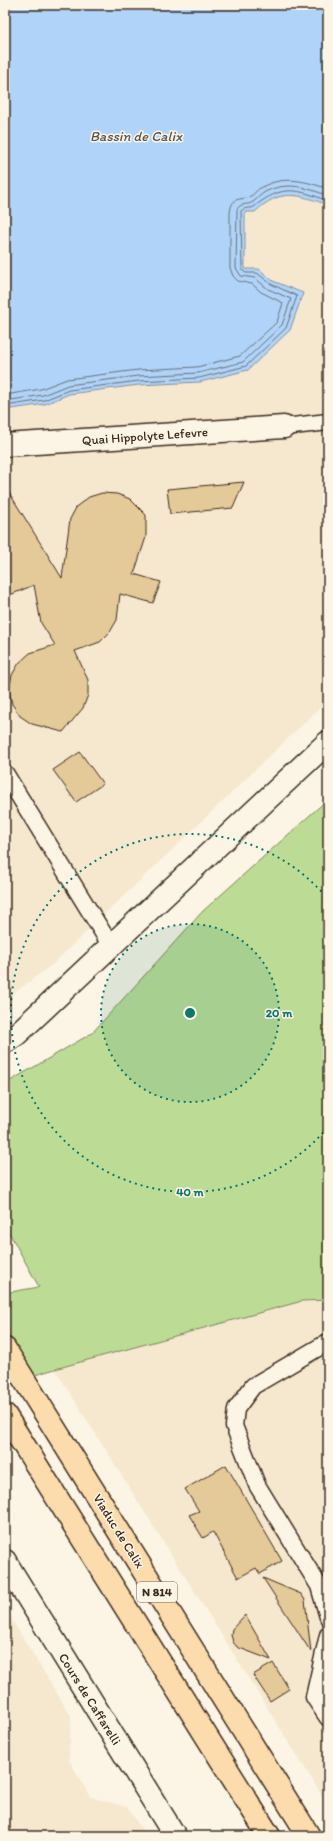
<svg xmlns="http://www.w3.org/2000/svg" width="333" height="1841" font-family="Itim,sans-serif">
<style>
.built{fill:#f5e8ce}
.green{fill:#bcdc95;stroke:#7c835a}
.water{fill:#b0d4f9;stroke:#8190a1}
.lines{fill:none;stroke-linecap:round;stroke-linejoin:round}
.shore{stroke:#6a6e76;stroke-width:1}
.building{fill:#e4c999;stroke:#3b2a1e}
.service-casing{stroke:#3b2a1e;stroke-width:19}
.minor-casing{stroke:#3b2a1e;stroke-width:25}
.tertiary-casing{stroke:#3b2a1e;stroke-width:25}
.trunk-casing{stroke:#3b2a1e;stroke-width:25}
.service{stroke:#fcf5e5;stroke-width:16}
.minor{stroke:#fcf5e5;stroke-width:22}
.tertiary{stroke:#fcf5e5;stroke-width:22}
.trunk{stroke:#fcdcac;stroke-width:22}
.ring{fill:none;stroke:#0f766e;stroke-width:2;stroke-dasharray:2 4}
.labels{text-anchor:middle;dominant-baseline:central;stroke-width:3;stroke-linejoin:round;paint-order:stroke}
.shield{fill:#fcf5e5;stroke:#75675a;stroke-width:1}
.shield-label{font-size:12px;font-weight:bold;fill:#3b2a1e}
.street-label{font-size:13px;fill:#3b2a1e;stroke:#fcf5e5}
.water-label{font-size:14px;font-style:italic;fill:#585455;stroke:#fcf5e5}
.centre{fill:#0f766e;stroke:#fcf5e5;stroke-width:2}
.ring-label{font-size:12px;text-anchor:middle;font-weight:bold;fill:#0f766e;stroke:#fcf5e5;stroke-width:3;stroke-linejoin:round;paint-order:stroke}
</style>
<rect width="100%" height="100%" fill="#fcf5e5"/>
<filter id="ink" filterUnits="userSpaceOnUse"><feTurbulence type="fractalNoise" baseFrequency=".025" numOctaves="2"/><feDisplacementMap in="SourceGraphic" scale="8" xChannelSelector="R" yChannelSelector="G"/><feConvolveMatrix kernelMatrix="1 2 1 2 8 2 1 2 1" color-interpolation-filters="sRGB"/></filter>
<g filter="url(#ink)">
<path class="built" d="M 291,195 L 301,195 L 328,205 L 328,700 L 53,964 L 5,1000 L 5,410 L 45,404 L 69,394 L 139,385 L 200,382 L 248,370 L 290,330 L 303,293 L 273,281 L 259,269 L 245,269 L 245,212 L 255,212 L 269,200 L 279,196 Z
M 328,1300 L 328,1805 L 55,1369 L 302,1301 Z
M 5,1609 L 71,1716 L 69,1760 L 90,1797 L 127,1807 L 146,1836 L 5,1836 Z"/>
<path class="green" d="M 328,799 L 328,1300 L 302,1301 L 55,1369 L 5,1384 L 5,1293 L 39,1287 L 5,1225 L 5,1084 L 92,1033 L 203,911 Z"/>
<path class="water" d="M 5,5 L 328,5 L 328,205 C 298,194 280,188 255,212 L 245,212 L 245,269 L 259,269 L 273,281 L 303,293 L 290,330 L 248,370 L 200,382 L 139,385 L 69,394 L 45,404 L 5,410 Z"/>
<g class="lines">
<path class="shore" d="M 5,395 L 41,389 L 67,379 L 138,370 L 197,367 L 240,356 L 277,322 L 283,303 L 261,292 L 252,284 L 238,281 L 233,276 L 230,268 L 230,213 C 232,195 240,201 249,197 C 254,195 257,189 262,187 C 284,175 306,181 328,189
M 5,401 L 43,395 L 68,385 L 138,376 L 198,373 L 243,362 L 282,325 L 291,299 L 268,289 L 255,278 L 241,276 L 236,268 L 237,209 C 242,202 247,206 253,202 C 257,199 260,195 265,192 C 287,181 306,187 328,196
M 5,406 L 44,400 L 69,390 L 139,381 L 199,378 L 246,366 L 286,328 L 297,296 L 271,284 L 257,273 L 246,273 L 242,270 L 241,211 C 246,206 251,210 255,206 C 283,184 297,189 328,201"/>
</g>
<path class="building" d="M 244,482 L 233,508 L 170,514 L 167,489 Z
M 5,486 L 62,578 L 70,519 L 77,506 L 89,497 L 102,493 L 117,494 L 130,499 L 146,515 L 146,537 L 134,574 L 161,582 L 153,603 L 120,594 L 117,620 L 110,632 L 100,642 L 75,651 L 88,680 L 88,695 L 83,708 L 63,732 L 32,724 L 20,716 L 12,704 L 9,690 L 12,675 L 19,663 L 30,653 L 55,645 L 41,623 L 34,585 L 5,597 Z
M 80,752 L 103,784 L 76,802 L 53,770 Z
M 226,1465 L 282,1561 L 260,1574 L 256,1568 L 238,1578 L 213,1532 L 203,1538 L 189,1515 L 199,1511 L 185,1489 Z
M 263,1578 L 301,1594 L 305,1600 L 311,1652 Z
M 245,1615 L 271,1660 L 237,1647 L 233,1642 L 231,1635 L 232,1629 Z
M 273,1663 L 289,1689 L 270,1701 L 253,1675 Z"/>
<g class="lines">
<g class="service-casing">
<path id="service" d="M 284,427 L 328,422
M 5,773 L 111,946
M 328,1342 L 253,1386 L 236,1409 L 234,1426 L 257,1485 L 319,1586 L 328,1617
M 328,1687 L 314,1697 L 328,1718
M 314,1697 L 328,1635"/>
</g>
<g class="minor-casing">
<path id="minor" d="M 5,445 L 284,427"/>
</g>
<g class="tertiary-casing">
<path id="tertiary" d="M 5,1042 L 17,1034 L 328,742
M 5,1561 L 175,1836"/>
</g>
<g class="trunk-casing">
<path id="trunk" d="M 5,1349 L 309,1836
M 5,1415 L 269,1836"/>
</g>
<use href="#service" class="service"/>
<use href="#minor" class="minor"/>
<use href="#tertiary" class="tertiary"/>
<use href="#trunk" class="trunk"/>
</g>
</g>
<circle cx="190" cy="1013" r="89" fill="#0f766e" fill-opacity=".12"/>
<g class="ring">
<circle cx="190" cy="1013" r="89"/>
<path d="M327 1128A179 179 0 1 1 327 898"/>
</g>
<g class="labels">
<rect class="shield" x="137" y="1582" width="40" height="20" rx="3"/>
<g class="shield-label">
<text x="157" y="1592">N 814</text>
</g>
<g class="street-label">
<text transform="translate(145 436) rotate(-4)">Quai Hippolyte Lefevre</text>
<text transform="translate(119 1531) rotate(58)">Viaduc de Calix</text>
<text transform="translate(90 1699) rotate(58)">Cours de Caffarelli</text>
</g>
<g class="water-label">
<text x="136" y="136">Bassin de Calix</text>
</g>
</g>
<circle cx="190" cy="1013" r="6" class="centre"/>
<g class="ring-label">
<text x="279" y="1017">20 m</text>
<text x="190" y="1196">40 m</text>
</g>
<rect width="333" height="1841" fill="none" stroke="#fcf5e5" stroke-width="20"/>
<rect x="10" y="10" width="313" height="1821" fill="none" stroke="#3b2a1e" stroke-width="1.5" filter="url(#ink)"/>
</svg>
